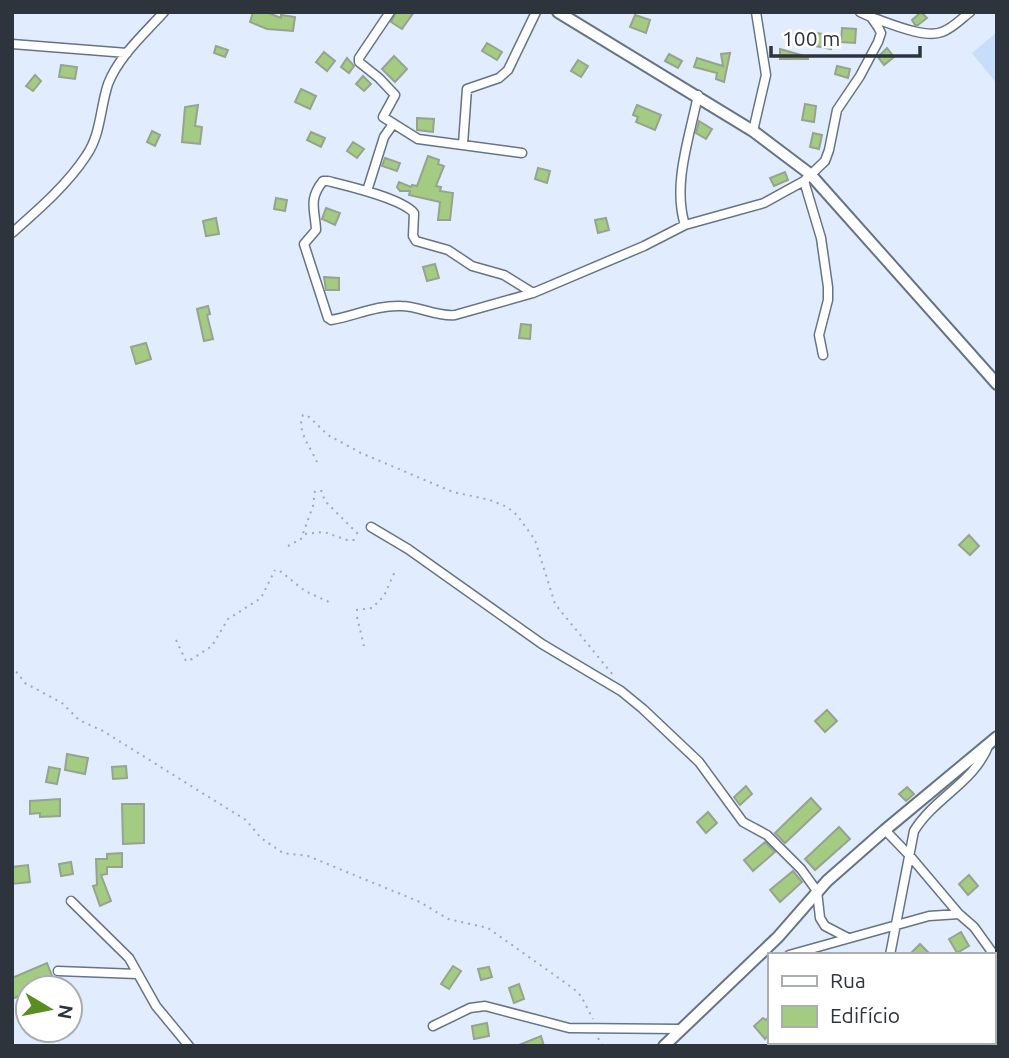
<svg xmlns="http://www.w3.org/2000/svg" width="1009" height="1058" font-family="Ubuntu,sans-serif">
<style>
.green{fill:#c6ddfc}
.building{fill:#a3cb82;stroke:#97a38e;stroke-width:2}
.lines{fill:none;stroke-linecap:round;stroke-linejoin:round}
.minor-casing{stroke:#677485;stroke-width:11}
.tertiary-casing{stroke:#677485;stroke-width:14}
.path{stroke:#9fa8b6;stroke-width:2;stroke-dasharray:2 5;stroke-linecap:butt}
.minor{stroke:#fff;stroke-width:8}
.tertiary{stroke:#fff;stroke-width:10}
</style>
<rect width="100%" height="100%" fill="#e1edfe"/>
<path class="green" d="M 997,32 L 997,84 L 972,53 Z"/>
<path class="building" d="M 253,12 L 266,12 L 281,18 L 281,15 L 295,17 L 293,31 L 267,29 L 250,22 Z
M 396,12 L 414,12 L 402,29 L 391,22 Z
M 921,12 L 927,18 L 918,25 L 915,25 L 912,20 Z
M 635,15 L 650,20 L 646,33 L 630,27 Z
M 842,28 L 856,29 L 855,43 L 841,42 Z
M 817,33 L 833,36 L 831,49 L 815,46 Z
M 487,43 L 502,52 L 497,60 L 482,51 Z
M 216,46 L 228,50 L 225,57 L 214,53 Z
M 887,48 L 894,57 L 884,65 L 878,57 Z
M 780,49 L 808,57 L 808,59 L 780,59 Z
M 324,52 L 335,61 L 327,71 L 316,62 Z
M 730,53 L 724,82 L 716,79 L 717,73 L 694,67 L 697,58 L 723,66 L 721,54 Z
M 669,54 L 682,61 L 678,68 L 665,61 Z
M 394,56 L 407,69 L 395,82 L 382,69 Z
M 347,58 L 354,66 L 349,73 L 341,67 Z
M 578,60 L 588,66 L 581,77 L 571,71 Z
M 61,65 L 77,67 L 75,79 L 59,77 Z
M 837,66 L 850,69 L 848,78 L 835,74 Z
M 35,75 L 41,81 L 33,91 L 26,86 Z
M 363,76 L 371,84 L 364,91 L 356,84 Z
M 301,89 L 316,96 L 310,109 L 295,102 Z
M 805,104 L 816,106 L 814,122 L 802,120 Z
M 198,105 L 195,126 L 202,127 L 200,144 L 182,142 L 185,107 Z
M 637,105 L 661,115 L 655,130 L 636,122 L 638,117 L 633,115 Z
M 417,118 L 434,119 L 433,132 L 417,130 Z
M 699,121 L 712,129 L 706,139 L 696,133 Z
M 152,131 L 160,135 L 155,146 L 147,142 Z
M 311,132 L 325,138 L 321,147 L 307,140 Z
M 813,133 L 822,135 L 819,149 L 810,147 Z
M 353,142 L 364,149 L 357,158 L 347,151 Z
M 428,156 L 439,160 L 438,164 L 444,166 L 436,186 L 441,187 L 440,191 L 453,193 L 450,220 L 438,220 L 440,202 L 409,195 L 410,191 L 400,191 L 397,187 L 399,182 L 411,187 L 412,185 L 417,186 Z
M 385,158 L 400,163 L 397,171 L 382,166 Z
M 538,168 L 550,171 L 547,183 L 535,179 Z
M 785,172 L 788,180 L 774,186 L 770,178 Z
M 276,198 L 287,200 L 285,211 L 274,209 Z
M 326,208 L 340,213 L 335,225 L 322,219 Z
M 216,218 L 219,234 L 206,236 L 203,221 Z
M 606,218 L 609,230 L 598,233 L 595,220 Z
M 435,264 L 439,278 L 427,281 L 423,267 Z
M 324,277 L 339,278 L 339,290 L 326,290 Z
M 208,306 L 210,314 L 207,315 L 213,339 L 204,341 L 197,309 Z
M 521,324 L 531,325 L 530,339 L 519,338 Z
M 146,343 L 151,359 L 136,364 L 131,347 Z
M 969,535 L 979,546 L 970,555 L 959,545 Z
M 827,710 L 837,721 L 825,732 L 815,721 Z
M 67,754 L 88,758 L 85,774 L 65,770 Z
M 126,766 L 127,778 L 113,779 L 112,767 Z
M 49,767 L 60,769 L 57,784 L 46,782 Z
M 746,786 L 752,794 L 740,805 L 734,797 Z
M 907,787 L 914,794 L 906,801 L 899,794 Z
M 811,798 L 821,809 L 785,843 L 775,833 Z
M 60,799 L 60,816 L 40,817 L 40,813 L 30,814 L 30,801 Z
M 122,804 L 144,804 L 144,843 L 123,844 Z
M 708,812 L 717,823 L 706,833 L 697,822 Z
M 839,827 L 850,839 L 815,870 L 805,859 Z
M 765,842 L 775,852 L 753,871 L 744,860 Z
M 122,853 L 122,867 L 107,867 L 107,874 L 101,875 L 111,901 L 100,906 L 93,886 L 97,885 L 96,859 L 107,859 L 107,854 Z
M 71,862 L 73,874 L 61,876 L 59,864 Z
M 28,865 L 30,882 L 12,884 L 12,867 Z
M 793,871 L 802,882 L 780,902 L 770,890 Z
M 969,875 L 978,886 L 968,895 L 959,884 Z
M 961,932 L 969,946 L 957,953 L 949,939 Z
M 920,944 L 931,955 L 909,955 Z
M 47,963 L 54,981 L 37,988 L 28,988 L 28,992 L 12,999 L 12,978 Z
M 453,966 L 461,971 L 449,989 L 441,984 Z
M 489,967 L 492,977 L 481,980 L 478,969 Z
M 519,984 L 524,999 L 514,1003 L 509,988 Z
M 769,1017 L 769,1035 L 765,1039 L 754,1026 L 763,1018 L 766,1020 Z
M 487,1023 L 489,1036 L 474,1039 L 472,1026 Z
M 541,1036 L 544,1046 L 519,1046 L 519,1045 Z"/>
<g class="lines">
<g class="minor-casing">
<path id="minor" d="M 390,12 L 359,58 L 359,62 L 379,78 L 395,95 L 383,117 L 418,139 L 522,153
M 871,17 C 889,23 925,39 942,32 C 953,28 961,19 970,12
M 12,44 L 127,53
M 753,131 L 766,75 L 756,12
M 463,144 L 467,89 L 499,78 L 508,70 L 536,12
M 804,181 L 821,238 L 828,287 L 828,300 L 819,335 L 823,355
M 367,191 L 384,137 L 393,124
M 685,225 C 672,184 690,136 698,95
M 12,233 C 38,210 67,185 86,156 C 101,135 100,108 108,84 C 119,56 144,34 164,12
M 533,293 L 504,275 L 472,266 L 448,250 L 416,241 L 413,236 L 414,213 C 401,198 348,186 328,181 L 323,181 C 308,200 315,209 316,230 L 304,244 L 328,318 L 331,320 C 355,316 376,305 401,306 C 419,306 437,317 455,315 L 533,293 L 644,246 L 685,225 L 764,203 L 804,181 L 825,161 L 829,150 L 837,110 L 860,76 L 878,42 L 881,33 L 878,27 L 871,17 L 860,12
M 371,527 L 408,549 L 542,644 L 621,691 L 643,709 L 699,762 L 743,822 L 767,835 L 801,869 L 817,891 L 820,918 L 825,926 L 848,938
M 885,830 L 910,856 L 959,914 L 974,927 L 997,959
M 71,901 L 129,958 L 156,1006 L 189,1046
M 789,955 L 929,916 L 959,914
M 890,955 L 914,831 C 935,797 975,782 989,744
M 58,971 L 137,974
M 433,1026 L 470,1008 L 485,1006 L 569,1028 L 680,1029
M 922,1042 L 924,1046
M 877,1046 L 878,1042"/>
</g>
<g class="tertiary-casing">
<path id="tertiary" d="M 558,12 L 753,131 L 810,174 L 997,384
M 664,1046 L 778,937 L 827,881 L 885,830 L 997,737"/>
</g>
<path class="path" d="M 317,462 C 311,448 296,430 303,415 L 308,416 L 328,435 L 361,453 L 453,492 L 490,500 L 507,507 L 517,515 L 535,540 L 555,604 L 613,675
M 321,490 L 325,501 L 358,534
M 12,531 L 12,564
M 305,534 L 324,532 L 347,540 L 356,540
M 288,546 L 301,539 L 313,506 L 315,490
M 280,571 L 305,591 L 329,602
M 356,610 L 372,608 L 384,596 L 396,569
M 357,617 L 364,646
M 176,640 L 186,661 L 192,659 L 212,646 L 228,619 L 261,598 L 275,570
M 12,666 L 25,683 L 62,703 L 79,720 L 103,731 L 228,809 L 246,820 L 261,838 L 283,853 L 308,856 L 420,902 L 448,919 L 488,928 L 574,989 L 581,996 L 593,1019
M 598,1038 L 603,1046"/>
<use href="#minor" class="minor"/>
<use href="#tertiary" class="tertiary"/>
</g>
<rect width="1009" height="1058" fill="none" stroke="#2e343b" stroke-width="28"/>
<rect x="768" y="953" width="228" height="91" fill="#ffffff" stroke="#abaeb1" stroke-width="2"/>
<rect x="782" y="976" width="35" height="10" fill="#ffffff" stroke="#abaeb1" stroke-width="2"/>
<text x="830" y="988" font-size="21" fill="#2e343b">Rua</text>
<rect x="782" y="1006" width="35" height="21" fill="#a3cb82" stroke="#abaeb1" stroke-width="2"/>
<text x="830" y="1023" font-size="21" fill="#2e343b">Edifício</text>
<g transform="translate(49 1009) rotate(100)"><circle r="33" fill="#ffffff" stroke="#abaeb1" stroke-width="2"/>
<path d="M0-5L12 26L0 18L-12 26Z" fill="#5b8d24"/>
<text y="-10" font-size="19" font-weight="bold" text-anchor="middle" fill="#2e343b">N</text>
</g>
<path d="M771 46v10h149v-10" fill="none" stroke="#2e343b" stroke-width="3.5"/>
<text x="782" y="46" font-size="21" fill="#2e343b" stroke="#ffffff" stroke-width="5" paint-order="stroke">100 m</text>
</svg>
